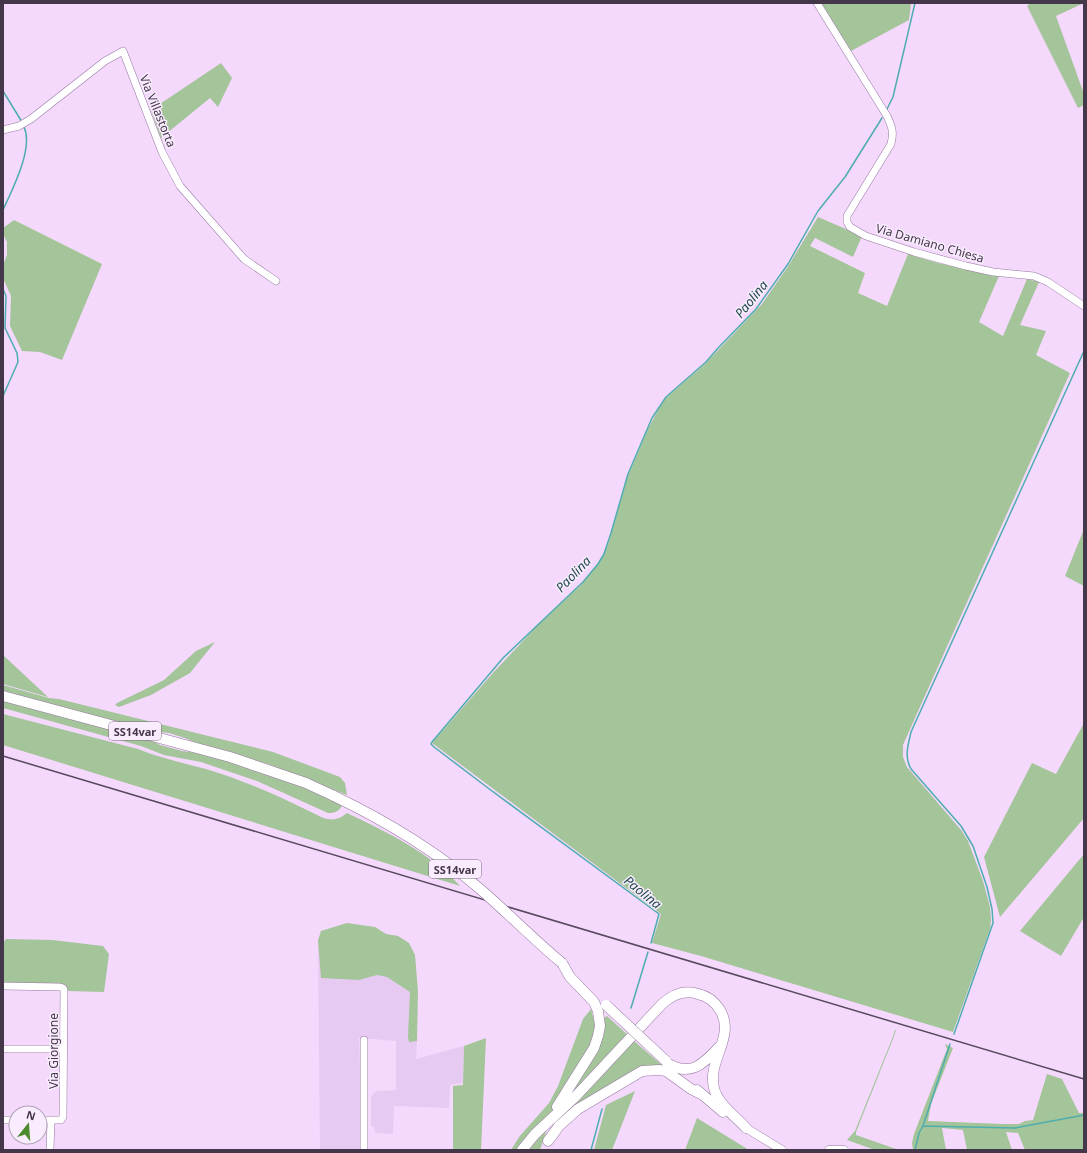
<svg xmlns="http://www.w3.org/2000/svg" width="1087" height="1153" font-family="'Noto Sans',sans-serif">
<style>
.built{fill:#e7caf2}
.green{fill:#a4c499}
.lines{fill:none;stroke-linecap:round;stroke-linejoin:round}
.stream{stroke:#4eadaf;stroke-width:1.5}
.minor-casing{stroke:#9677a0;stroke-width:8}
.major-casing{stroke:#9677a0;stroke-width:9}
.highway-casing{stroke:#9677a0;stroke-width:11}
.minor{stroke:#fff;stroke-width:7}
.major{stroke:#fff;stroke-width:8}
.highway{stroke:#fff;stroke-width:10}
.rail{stroke:#58495d;stroke-width:1.5}
.highway-bridge-casing{stroke:#9677a0;stroke-width:11;stroke-linecap:butt}
.highway-bridge{stroke:#fff;stroke-width:10}
.labels{text-anchor:middle;dominant-baseline:central;stroke-width:3;stroke-linejoin:round;paint-order:stroke}
.shield{fill:#f9ecfe;stroke:#7a6d7f;stroke-width:1}
.shield-label{font-size:11px;font-weight:bold;fill:#443749}
.street-label{font-size:12px;fill:#443749;stroke:#f9ecfe}
.water-label{font-size:13px;font-style:italic;fill:#214c4d;stroke:#f9ecfe}
</style>
<rect width="100%" height="100%" fill="#f4d9fd"/>
<path class="built" d="M 318,940 L 415,955 L 417,1041 L 416,1059 L 464,1046 L 463,1083 L 450,1085 L 449,1108 L 394,1106 L 393,1134 L 375,1133 L 374,1127 L 371,1126 L 371,1097 L 375,1092 L 377,1091 L 396,1090 L 396,1041 L 359,1038 L 363,1150 L 320,1150 Z"/>
<path class="green" d="M 821,3 L 911,3 L 909,20 L 851,51 Z
M 1031,3 L 1084,3 L 1056,16 L 1084,94 L 1084,105 L 1078,108 L 1027,6 Z
M 221,63 L 232,78 L 218,107 L 210,98 L 161,138 L 151,110 Z
M 818,217 L 862,236 L 853,257 L 815,238 L 810,246 L 865,273 L 858,293 L 887,306 L 908,254 L 938,263 L 999,276 L 979,322 L 1003,336 L 1027,279 L 1039,282 L 1020,325 L 1046,331 L 1036,355 L 1070,373 C 1015,497 958,621 903,745 L 903,757 L 907,767 L 961,830 L 968,841 L 983,881 L 990,907 L 991,920 L 990,929 L 953,1032 L 701,956 L 652,943 L 661,914 L 432,743 L 492,674 L 536,627 L 580,586 L 601,560 L 608,545 L 628,476 L 648,429 L 658,410 L 666,398 L 704,365 L 762,304 L 787,268 Z
M 14,220 L 102,264 L 62,360 L 40,352 L 22,351 L 10,326 L 11,296 L 3,278 L 3,265 L 7,255 L 7,242 L 3,234 L 3,228 Z
M 1084,529 L 1084,586 L 1065,576 Z
M 215,642 L 190,673 L 151,695 L 119,707 L 115,705 L 117,703 L 164,680 L 196,651 Z
M 3,655 L 48,697 L 3,684 Z
M 3,685 L 49,698 L 59,699 L 273,752 L 340,777 L 345,783 L 347,795 L 268,764 L 201,745 L 185,738 L 169,733 L 150,731 L 3,691 Z
M 3,699 L 149,739 L 160,745 L 182,751 L 198,753 L 270,772 L 332,799 L 342,806 C 338,812 335,813 328,813 L 257,781 L 201,762 L 164,755 L 141,746 L 3,708 Z
M 3,714 L 138,749 C 160,758 183,763 206,769 C 243,780 279,796 313,813 C 326,820 335,823 347,813 C 385,831 432,854 460,886 L 3,745 Z
M 1084,723 L 1084,818 L 1000,917 L 984,857 L 1032,763 L 1056,774 Z
M 1084,854 L 1084,917 L 1061,956 L 1020,931 Z
M 347,923 L 375,927 L 386,934 L 398,936 L 409,943 L 415,955 L 418,991 L 417,1041 L 409,1042 L 408,1037 L 410,992 L 387,977 L 377,975 L 359,980 L 321,978 L 318,940 L 321,931 Z
M 6,939 L 52,940 L 103,946 L 109,954 L 104,992 L 68,991 L 64,984 L 3,983 L 3,943 Z
M 591,1009 L 595,1024 L 594,1038 L 553,1110 L 519,1150 L 511,1150 L 519,1137 L 549,1103 L 558,1086 L 583,1019 Z
M 607,1016 L 629,1036 L 565,1103 L 602,1017 L 604,1018 Z
M 895,1030 L 896,1030 L 893,1039 L 856,1132 L 856,1135 L 899,1150 L 875,1150 L 847,1140 L 855,1131 L 892,1039 Z
M 486,1038 L 481,1150 L 453,1150 L 453,1086 L 463,1085 L 464,1046 Z
M 633,1040 L 664,1067 L 644,1068 L 572,1108 Z
M 945,1044 L 953,1048 L 931,1104 L 928,1121 L 1003,1124 L 1019,1124 L 1025,1121 L 1033,1120 L 1047,1074 L 1062,1079 L 1079,1113 L 1084,1113 L 1084,1150 L 1025,1150 L 1018,1133 L 1006,1132 L 1012,1150 L 967,1150 L 963,1130 L 942,1128 L 946,1150 L 913,1150 L 912,1143 L 914,1134 L 947,1049 Z
M 635,1091 L 612,1150 L 594,1150 L 606,1105 Z
M 697,1118 L 749,1150 L 685,1150 Z
M 547,1129 L 540,1150 L 528,1150 Z"/>
<g class="lines">
<path class="stream" d="M 3,91 L 22,122
M 886,111 L 893,97 L 915,3
M 3,210 C 12,190 34,148 24,127
M 3,247 L 3,252
M 3,289 L 6,296 L 5,328 L 17,353 L 18,362 L 3,396
M 651,943 L 659,914 L 488,788 L 434,747 L 431,744 L 432,742 L 503,658 L 583,582 L 598,564 L 604,554 L 611,533 L 628,474 L 652,418 L 666,397 L 706,362 L 719,347 L 756,309 L 788,264 L 818,211 L 845,177 L 882,118
M 631,1008 L 648,952
M 954,1034 L 993,923 L 992,909 L 987,887 L 973,846 L 961,826 L 911,769 C 904,756 908,746 911,732 L 1084,351
M 923,1126 L 950,1044
M 591,1150 L 602,1109
M 915,1150 L 919,1133 L 923,1126 L 1015,1128 L 1084,1115"/>
<g class="minor-casing">
<path id="minor" d="M 817,3 L 887,116 C 892,127 894,132 891,144 L 847,216 L 847,222 L 850,227 L 866,236 L 914,252 L 966,266 L 993,272 L 1034,276 L 1048,282 L 1084,306
M 3,130 L 19,126 L 31,119 L 105,61 L 123,51 L 162,152 L 180,186 L 244,259 L 276,281
M 3,986 L 60,987 L 63,988 L 64,990 L 63,1117 L 61,1120 L 40,1120
M 364,1040 L 364,1150
M 3,1049 L 63,1049
M 3,1120 L 16,1120
M 50,1150 L 51,1120"/>
</g>
<g class="major-casing">
<path id="major" d="M 746,1128 L 782,1150
M 829,1150 L 844,1150"/>
</g>
<g class="highway-casing">
<path id="highway" d="M 3,696 L 230,757 L 306,783 L 334,796
M 667,1063 C 690,1077 703,1065 719,1047
M 697,1090 L 723,1112
M 557,1107 L 594,1048 L 598,1036 L 600,1026 L 598,1011 L 594,1002 L 570,977 L 562,963
M 548,1141 L 559,1126 L 578,1109 L 642,1071 L 659,1070 L 666,1071 L 691,1089 L 701,1094
M 522,1150 L 535,1134 L 576,1096 L 662,1004 C 672,995 684,989 698,994 C 708,996 715,1002 720,1010 C 736,1037 707,1060 714,1088 C 717,1103 735,1116 746,1128"/>
</g>
<use href="#minor" class="minor"/>
<use href="#major" class="major"/>
<use href="#highway" class="highway"/>
<path class="rail" d="M 3,756 L 1084,1079"/>
<g class="highway-bridge-casing">
<path id="highway-bridge" d="M 334,796 C 386,821 436,851 480,889 C 508,913 534,940 562,963
M 606,1005 L 666,1061"/>
</g>
<use href="#highway-bridge" class="highway-bridge"/>
</g>
<g class="labels">
<g class="shield">
<rect x="109" y="722" width="52" height="18" rx="3"/>
<rect x="429" y="860" width="52" height="18" rx="3"/>
</g>
<g class="shield-label">
<text x="135" y="731">SS14var</text>
<text x="455" y="869">SS14var</text>
</g>
<g class="street-label">
<text transform="translate(158 111) rotate(68)">Via Villastorta</text>
<text transform="translate(930 243) rotate(16)">Via Damiano Chiesa</text>
<text transform="translate(53 1051) rotate(-90)">Via Giorgione</text>
</g>
<g class="water-label">
<text transform="translate(751 299) rotate(-51)">Paolina</text>
<text transform="translate(573 574) rotate(-46)">Paolina</text>
<text transform="translate(643 892) rotate(39)">Paolina</text>
</g>
</g>
<rect width="1087" height="1153" fill="none" stroke="#443749" stroke-width="8"/>
<g transform="translate(28 1125) rotate(17)"><circle r="19" fill="#f9ecfe" stroke="#b1a4b6"/>
<path d="M0-3L7 15L0 10L-7 15Z" fill="#4b8b2d"/>
<text y="-6" font-size="11" font-weight="bold" text-anchor="middle" fill="#443749">N</text>
</g>
</svg>
